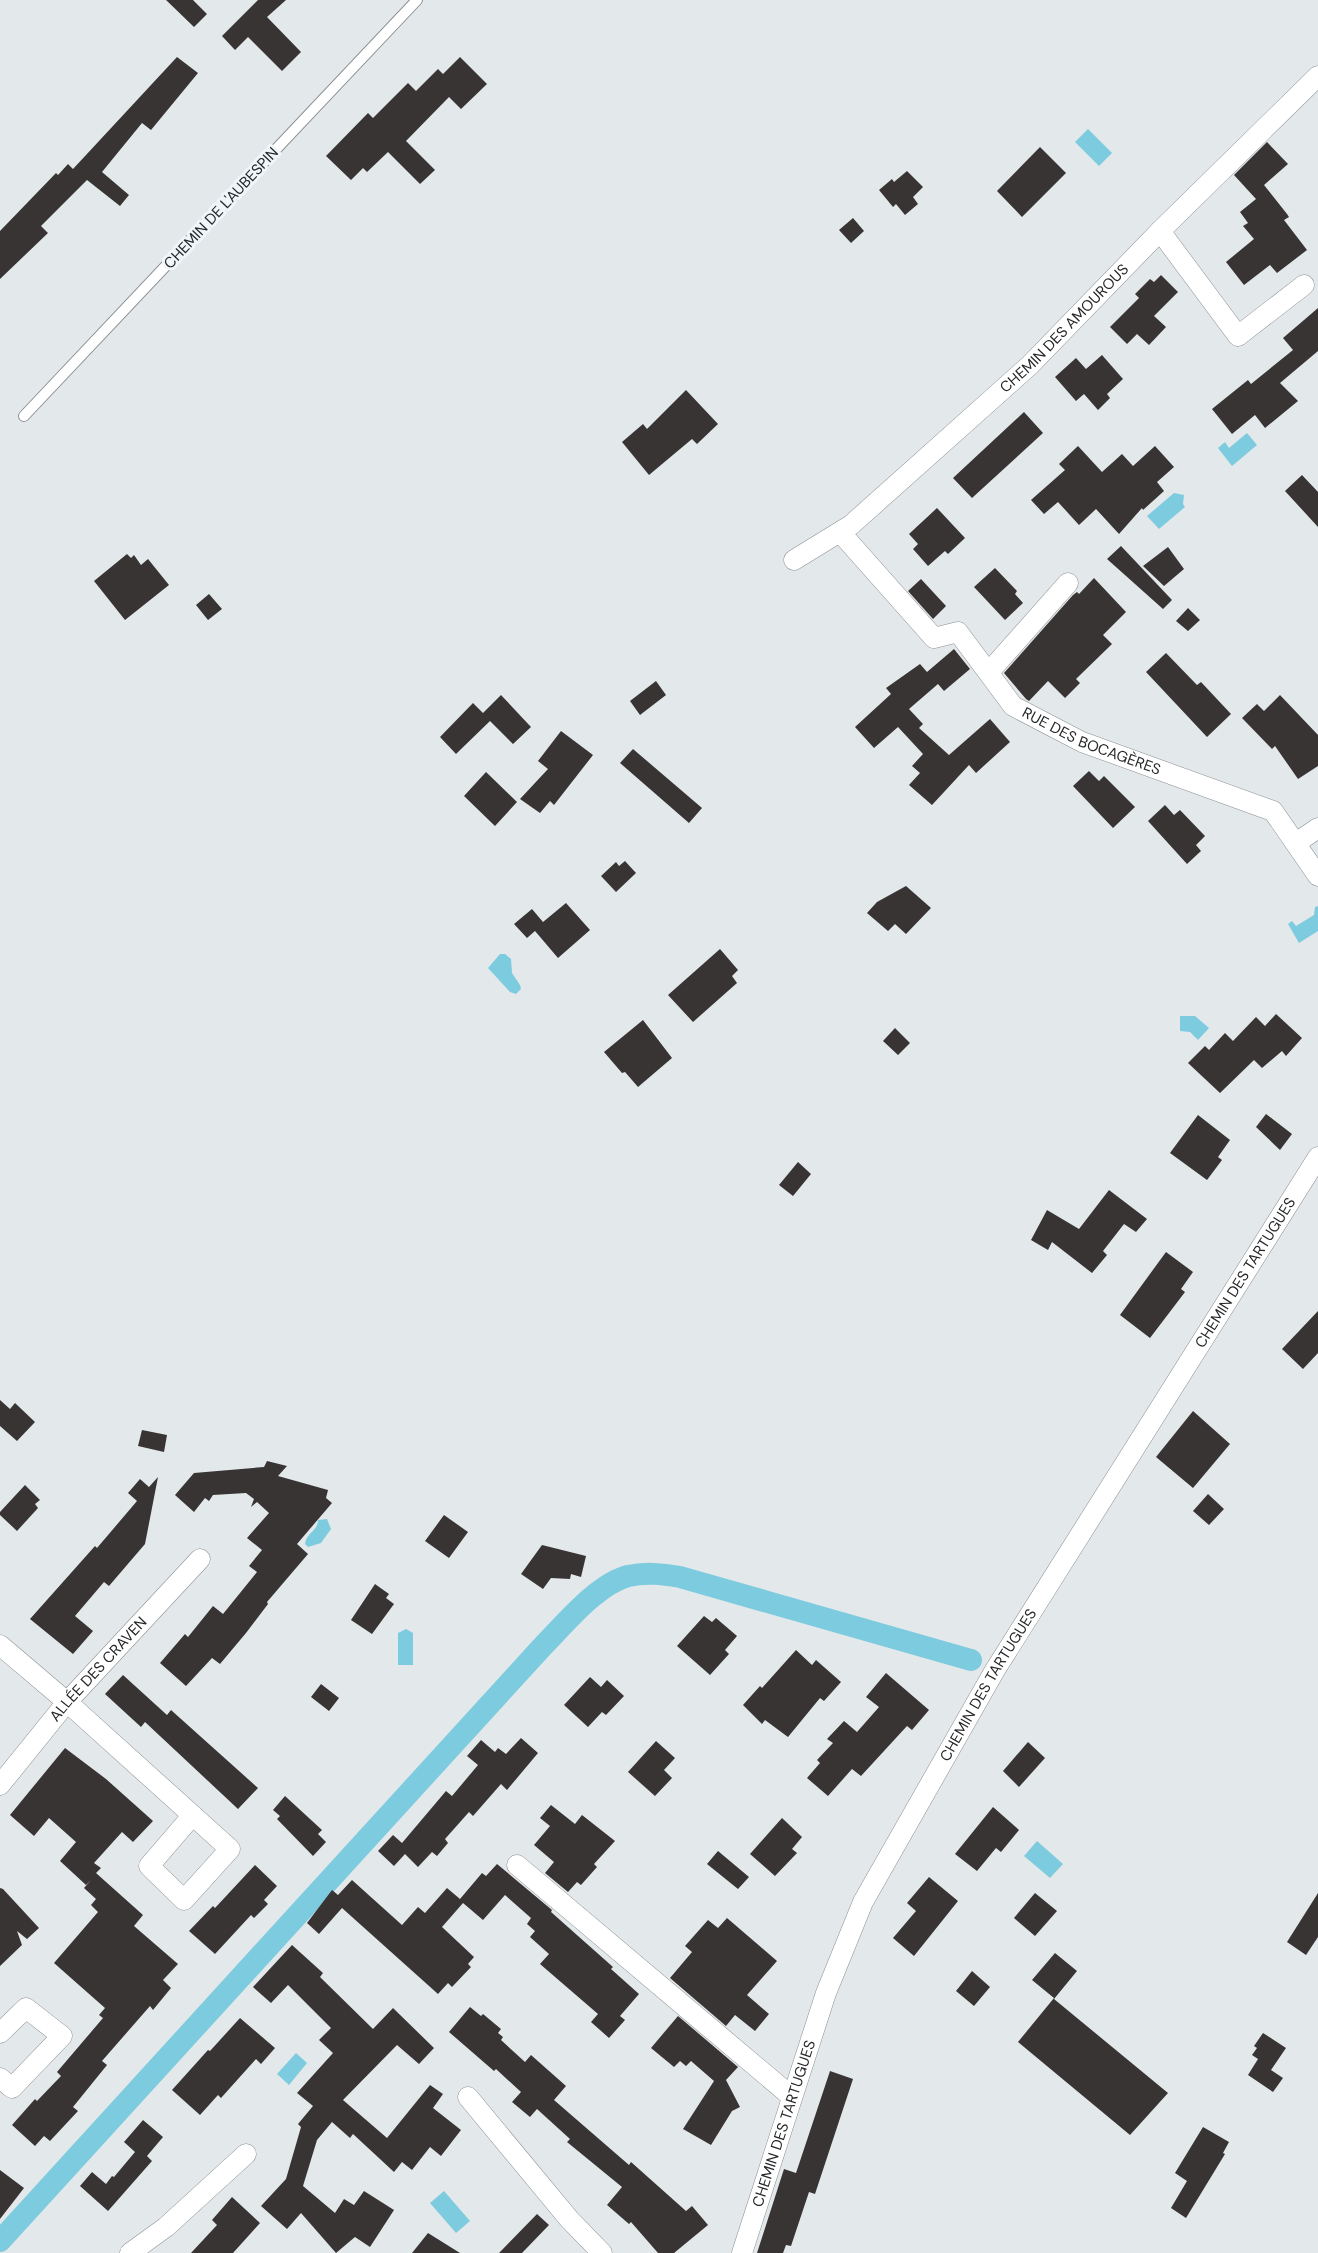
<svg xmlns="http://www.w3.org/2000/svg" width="1318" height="2253" font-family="'DM Sans',sans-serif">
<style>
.water{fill:#7dcbde}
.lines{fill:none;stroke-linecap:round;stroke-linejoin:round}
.canal{stroke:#7dcbde;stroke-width:22}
.building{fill:#393434}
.service-casing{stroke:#8c9093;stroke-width:12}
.minor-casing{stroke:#8c9093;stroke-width:21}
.service{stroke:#fff;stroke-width:10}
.minor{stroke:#fff;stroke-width:20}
.labels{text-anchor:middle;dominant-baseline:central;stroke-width:6;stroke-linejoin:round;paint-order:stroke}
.street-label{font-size:15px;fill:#252728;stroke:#f0f5f9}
</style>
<rect width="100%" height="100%" fill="#e3e8eb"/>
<path class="water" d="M 1088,129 L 1112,153 L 1099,166 L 1075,142 Z
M 1247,433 L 1257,445 L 1232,466 L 1218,448 L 1225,442 L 1229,448 Z
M 1174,493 L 1184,495 L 1183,504 L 1185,507 L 1159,529 L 1147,516 Z
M 1318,906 L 1318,931 L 1299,943 L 1288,924 L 1292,921 L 1296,926 L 1314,915 L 1315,907 Z
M 500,954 L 505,954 L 511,959 L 512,973 L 520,985 L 521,989 L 516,994 L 510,992 L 488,968 Z
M 1180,1016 L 1195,1016 L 1209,1028 L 1198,1040 L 1190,1032 L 1180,1031 Z
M 327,1519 L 331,1529 L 321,1543 L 308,1547 L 305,1544 C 306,1533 318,1531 318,1520 Z
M 406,1629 L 413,1633 L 413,1665 L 398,1665 L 398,1633 Z
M 1037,1841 L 1063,1864 L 1050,1878 L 1024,1856 Z
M 296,2053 L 307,2063 L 289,2085 L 277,2074 Z
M 444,2191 L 470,2221 L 456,2233 L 430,2203 Z"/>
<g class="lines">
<path class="canal" d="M 0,2241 L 542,1647 C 564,1625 597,1584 628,1576 C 646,1572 662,1574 680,1577 L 971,1660"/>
</g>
<path class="building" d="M 166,0 L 193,0 L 207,14 L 194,27 Z
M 258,0 L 286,0 L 267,17 L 301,52 L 282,71 L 248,37 L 235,50 L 222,36 Z
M 177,57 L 198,73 L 151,130 L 142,123 L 102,172 L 129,195 L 120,206 L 87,180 L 41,226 L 48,233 L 0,279 L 0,231 L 56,173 L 58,175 L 68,164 L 73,169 Z
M 460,57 L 487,84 L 461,109 L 449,97 L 406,141 L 435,170 L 420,184 L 388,152 L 367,172 L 363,168 L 351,180 L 326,156 L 368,113 L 373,118 L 408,83 L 416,91 L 438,69 L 443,74 Z
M 1267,142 L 1288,164 L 1264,185 L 1287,214 L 1289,217 L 1284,220 L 1307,250 L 1277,273 L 1270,265 L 1244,285 L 1226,262 L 1254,239 L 1243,226 L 1248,223 L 1240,212 L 1256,199 L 1234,175 Z
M 1040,147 L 1066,173 L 1022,217 L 997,191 Z
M 907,171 L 923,187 L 913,197 L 918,204 L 905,215 L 896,204 L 893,207 L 879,190 L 892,179 L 894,182 Z
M 853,218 L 864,231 L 851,243 L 839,230 Z
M 1161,275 L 1178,292 L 1154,316 L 1166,327 L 1149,345 L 1137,334 L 1127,344 L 1110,327 L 1139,298 L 1135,294 L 1150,279 L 1154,282 Z
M 1318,308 L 1318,351 L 1280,383 L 1298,401 L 1265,428 L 1255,415 L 1232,434 L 1212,409 L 1248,380 L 1251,384 L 1293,350 L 1283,338 Z
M 1102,355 L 1123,379 L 1107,394 L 1110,398 L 1098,410 L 1084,394 L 1076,401 L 1055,377 L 1076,358 L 1086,369 Z
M 686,390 L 718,424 L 697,444 L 692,439 L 649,475 L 622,442 L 643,424 L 647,429 Z
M 1024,412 L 1043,433 L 972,498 L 953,478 Z
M 1078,446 L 1102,472 L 1122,454 L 1133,466 L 1155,446 L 1174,467 L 1157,482 L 1164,491 L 1143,510 L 1142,508 L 1119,534 L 1096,509 L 1079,525 L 1058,502 L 1044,514 L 1031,500 L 1065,470 L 1059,464 Z
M 1302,475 L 1318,492 L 1318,527 L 1285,491 Z
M 937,508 L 965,538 L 948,554 L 945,551 L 928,566 L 913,549 L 918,544 L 909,534 Z
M 1121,546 L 1172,600 L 1163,609 L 1107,559 Z
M 1168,547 L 1184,569 L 1164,586 L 1143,566 Z
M 127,554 L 131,558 L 134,555 L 141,565 L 148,559 L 169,585 L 125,620 L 94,581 Z
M 995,568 L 1017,591 L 1015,594 L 1023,603 L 1005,620 L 974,587 Z
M 1094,578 L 1126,612 L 1103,635 L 1112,644 L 1076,679 L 1080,683 L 1065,698 L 1048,681 L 1029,701 L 1026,699 L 1004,673 L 1073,595 L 1077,592 L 1079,594 Z
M 921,579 L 946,606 L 933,619 L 908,591 Z
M 209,594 L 222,609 L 208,620 L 196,605 Z
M 1188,608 L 1200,620 L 1188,631 L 1176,621 Z
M 954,649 L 970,669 L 944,691 L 938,684 L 909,709 L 923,724 L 919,728 L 949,755 L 990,719 L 1010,742 L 976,773 L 969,765 L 932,805 L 909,785 L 920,773 L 912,766 L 923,754 L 898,727 L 874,748 L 855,727 L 891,694 L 886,688 L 920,664 L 927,672 Z
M 1166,653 L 1197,685 L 1201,682 L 1231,714 L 1207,737 L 1146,672 Z
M 656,681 L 666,695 L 640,715 L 630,701 Z
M 501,695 L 531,727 L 513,744 L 490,721 L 456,754 L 440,737 L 473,703 L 483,713 Z
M 1280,695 L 1318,735 L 1318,766 L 1298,779 L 1275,746 L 1272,749 L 1242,718 L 1257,704 L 1264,711 Z
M 561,731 L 593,755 L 554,805 L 550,801 L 540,813 L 520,799 L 548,769 L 538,761 Z
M 633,749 L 702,808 L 689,823 L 620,763 Z
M 1089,771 L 1099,781 L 1104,776 L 1135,807 L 1113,828 L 1073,786 Z
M 486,772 L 517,802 L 495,826 L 464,796 Z
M 1165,805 L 1174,815 L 1180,810 L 1205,836 L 1196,845 L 1201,851 L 1187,864 L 1148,821 Z
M 625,861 L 636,873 L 616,892 L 601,876 L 616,862 L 619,866 Z
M 906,886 L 931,908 L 906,934 L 895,924 L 888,931 L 867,913 L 877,902 Z
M 566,903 L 590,930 L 558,958 L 535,931 L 527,938 L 514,924 L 532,909 L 543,922 Z
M 720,949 L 738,970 L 732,976 L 737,983 L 693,1022 L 668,995 Z
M 1276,1014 L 1302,1038 L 1286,1056 L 1282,1051 L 1262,1068 L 1254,1060 L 1220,1093 L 1188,1063 L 1205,1046 L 1209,1050 L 1225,1033 L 1233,1041 L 1256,1017 L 1265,1026 Z
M 643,1020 L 672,1058 L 638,1087 L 625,1072 L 622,1073 L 604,1052 Z
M 895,1028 L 910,1043 L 898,1055 L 883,1041 Z
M 1266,1114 L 1292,1134 L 1280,1150 L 1256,1127 Z
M 1198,1115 L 1230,1140 L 1218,1157 L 1222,1160 L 1207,1180 L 1170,1153 Z
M 798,1162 L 811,1174 L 793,1196 L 779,1185 Z
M 1109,1190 L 1147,1219 L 1136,1232 L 1124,1224 L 1103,1251 L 1107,1255 L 1092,1273 L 1052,1242 L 1048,1250 L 1031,1240 L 1047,1210 L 1079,1229 Z
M 1166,1252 L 1193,1272 L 1181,1289 L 1185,1292 L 1150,1338 L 1120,1315 Z
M 1318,1311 L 1318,1353 L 1303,1369 L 1282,1349 Z
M 0,1400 L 10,1409 L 15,1403 L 35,1422 L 17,1441 L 0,1426 Z
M 1193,1411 L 1230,1444 L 1193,1488 L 1156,1457 Z
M 142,1430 L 167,1435 L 164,1452 L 138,1446 Z
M 267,1461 L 287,1466 L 278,1476 L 328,1490 L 326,1498 L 332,1503 L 297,1544 L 308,1554 L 267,1602 L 268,1604 L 246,1633 L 220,1664 L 212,1658 L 186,1686 L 160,1663 L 185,1634 L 188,1637 L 213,1606 L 223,1614 L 257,1572 L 249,1566 L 262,1550 L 247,1538 L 269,1513 L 257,1502 L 251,1507 L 254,1499 L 246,1493 L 213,1495 L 209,1501 L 205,1498 L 194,1512 L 175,1495 L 194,1473 L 264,1467 Z
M 158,1477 L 145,1544 L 109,1586 L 104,1582 L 75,1616 L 93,1631 L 73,1654 L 30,1619 L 95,1546 L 97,1548 L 137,1501 L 128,1493 L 140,1479 L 149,1487 Z
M 25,1485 L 40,1500 L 35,1504 L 38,1508 L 17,1531 L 0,1515 L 0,1512 Z
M 1208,1494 L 1224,1509 L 1209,1525 L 1193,1511 Z
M 444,1515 L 468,1532 L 449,1558 L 425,1541 Z
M 542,1545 L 586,1556 L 581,1577 L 571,1574 L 570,1579 L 551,1578 L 543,1589 L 521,1574 Z
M 375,1584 L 389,1594 L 386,1598 L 394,1604 L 372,1634 L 351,1620 Z
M 704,1616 L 712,1622 L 716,1618 L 737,1636 L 725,1650 L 729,1654 L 710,1675 L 677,1646 Z
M 796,1650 L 812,1665 L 816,1660 L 841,1682 L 824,1701 L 820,1698 L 788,1737 L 765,1720 L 762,1724 L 743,1705 L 760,1686 L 762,1688 Z
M 886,1673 L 929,1710 L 912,1730 L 907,1726 L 861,1776 L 852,1769 L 828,1796 L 807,1778 L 820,1763 L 817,1760 L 833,1743 L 827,1739 L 844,1721 L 857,1732 L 879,1707 L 866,1697 Z
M 123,1675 L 167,1715 L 171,1710 L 258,1788 L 238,1809 L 145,1722 L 141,1727 L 105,1694 Z
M 590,1677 L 601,1687 L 607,1680 L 624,1696 L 606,1715 L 602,1712 L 588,1727 L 564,1705 Z
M 321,1684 L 339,1698 L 329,1711 L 311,1697 Z
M 521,1738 L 538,1753 L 507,1790 L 501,1784 L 473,1816 L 469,1812 L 445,1839 L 448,1843 L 437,1856 L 432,1852 L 418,1867 L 405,1854 L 394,1866 L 378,1851 L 393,1835 L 402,1843 L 446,1791 L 452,1796 L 478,1765 L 467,1756 L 481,1740 L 495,1752 L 498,1748 L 506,1754 Z
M 656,1741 L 675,1758 L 664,1770 L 672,1778 L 655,1796 L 628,1772 Z
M 1028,1742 L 1045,1758 L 1019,1787 L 1003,1771 Z
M 65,1748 L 106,1779 L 153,1821 L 133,1842 L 122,1832 L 94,1863 L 101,1868 L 96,1873 L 143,1915 L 134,1926 L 178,1964 L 163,1980 L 171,1988 L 153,2010 L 150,2006 L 102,2061 L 107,2065 L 73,2107 L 78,2111 L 50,2141 L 44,2136 L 35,2146 L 12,2125 L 35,2099 L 37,2101 L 61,2076 L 57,2072 L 103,2018 L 99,2015 L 105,2008 L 54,1963 L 98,1912 L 91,1905 L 96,1899 L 84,1888 L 91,1880 L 86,1885 L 60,1861 L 76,1842 L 49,1818 L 34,1836 L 10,1815 Z
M 285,1796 L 322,1830 L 318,1834 L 326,1842 L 313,1856 L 277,1819 L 280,1816 L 273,1810 Z
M 551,1805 L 575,1824 L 582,1815 L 615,1841 L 594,1864 L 597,1867 L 581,1885 L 577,1882 L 568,1892 L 545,1873 L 554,1862 L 534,1845 L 550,1826 L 540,1818 Z
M 993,1807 L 1019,1830 L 1001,1852 L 996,1848 L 977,1871 L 955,1854 Z
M 782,1818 L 802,1837 L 792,1849 L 797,1853 L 775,1876 L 750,1854 Z
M 718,1851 L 749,1877 L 738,1889 L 707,1864 Z
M 497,1864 L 552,1910 L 551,1912 L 613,1967 L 611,1969 L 639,1994 L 620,2016 L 625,2020 L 609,2038 L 591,2022 L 598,2014 L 540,1964 L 549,1954 L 530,1937 L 535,1931 L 527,1924 L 531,1918 L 505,1895 L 483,1920 L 463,1903 L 442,1927 L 474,1957 L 468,1964 L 471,1967 L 452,1987 L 448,1983 L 438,1994 L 342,1908 L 319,1934 L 307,1923 L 332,1890 L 338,1895 L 352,1880 L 402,1925 L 418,1907 L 425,1913 L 447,1888 L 460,1899 L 482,1873 L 486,1876 Z
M 255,1865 L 277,1886 L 264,1900 L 268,1904 L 254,1918 L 251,1915 L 215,1954 L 189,1931 L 213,1906 L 215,1908 Z
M 929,1877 L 958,1901 L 914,1956 L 893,1938 L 916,1911 L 907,1903 Z
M 0,1888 L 3,1889 L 39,1928 L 27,1939 L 17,1931 L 22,1945 L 0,1966 Z
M 1035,1893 L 1057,1911 L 1035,1936 L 1014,1918 Z
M 1318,1893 L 1318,1937 L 1306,1955 L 1287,1942 Z
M 727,1918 L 777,1961 L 747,1995 L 769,2014 L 755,2031 L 735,2015 L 726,2026 L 670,1978 L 692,1952 L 685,1946 L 708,1920 L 718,1928 Z
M 292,1945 L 323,1973 L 320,1977 L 373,2029 L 393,2008 L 434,2048 L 419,2064 L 397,2045 L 343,2100 L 387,2138 L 430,2085 L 443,2094 L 433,2108 L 461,2130 L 441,2156 L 430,2147 L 412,2170 L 402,2162 L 394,2172 L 353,2134 L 350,2138 L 332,2122 L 317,2140 L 303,2186 L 335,2213 L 344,2199 L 354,2205 L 364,2191 L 394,2210 L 370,2247 L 355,2237 L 336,2253 L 301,2213 L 287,2229 L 261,2206 L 286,2179 L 301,2127 L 298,2124 L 313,2106 L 297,2093 L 333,2053 L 319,2040 L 331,2028 L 288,1985 L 271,2003 L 253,1987 Z
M 1055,1953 L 1077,1971 L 1054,1999 L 1168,2093 L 1130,2135 L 1018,2042 L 1054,1998 L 1032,1980 Z
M 972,1971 L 990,1987 L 974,2006 L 956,1991 Z
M 470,2007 L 481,2016 L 483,2014 L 501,2029 L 498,2033 L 503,2037 L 501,2040 L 525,2062 L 531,2055 L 566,2086 L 554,2100 L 629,2165 L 631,2162 L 686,2211 L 692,2206 L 708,2225 L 674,2253 L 658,2253 L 631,2222 L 629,2224 L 607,2205 L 622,2187 L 567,2142 L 570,2139 L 537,2109 L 530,2117 L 512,2102 L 521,2092 L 496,2069 L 494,2071 L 449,2032 Z
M 678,2016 L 738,2067 L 726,2080 L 740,2107 L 732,2111 L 711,2145 L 683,2129 L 714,2081 L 691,2061 L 686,2066 L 680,2061 L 674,2067 L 651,2048 Z
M 240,2018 L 275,2048 L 261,2064 L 256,2059 L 221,2098 L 218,2095 L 200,2115 L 172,2090 L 208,2050 L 210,2051 Z
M 1263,2033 L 1286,2048 L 1271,2070 L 1283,2078 L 1273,2092 L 1248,2075 L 1258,2059 L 1252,2055 L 1257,2048 L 1254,2046 Z
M 830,2071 L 853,2079 L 815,2194 L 809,2192 L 791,2246 L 786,2245 L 783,2253 L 757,2253 L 784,2169 L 796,2173 Z
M 143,2120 L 163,2137 L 147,2156 L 152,2161 L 108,2211 L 80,2186 L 92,2172 L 106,2184 L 112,2176 L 114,2177 L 135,2152 L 124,2142 Z
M 1203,2127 L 1229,2142 L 1223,2153 L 1225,2154 L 1186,2218 L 1171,2208 L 1187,2181 L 1175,2173 Z
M 0,2170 L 24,2188 L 0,2219 Z
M 232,2197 L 260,2223 L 233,2253 L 191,2253 L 217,2225 L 212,2220 Z
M 537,2214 L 549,2225 L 522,2253 L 499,2253 Z
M 428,2233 L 460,2253 L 412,2253 Z"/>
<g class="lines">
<g class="service-casing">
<path id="service" d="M 24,416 L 417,0"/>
</g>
<g class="minor-casing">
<g id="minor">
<path d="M 1160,231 L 1238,336 L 1304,285"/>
<path id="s1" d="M 840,532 L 934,638 L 958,632 L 1013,706 L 1082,742 L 1273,811 L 1318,876"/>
<path id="s2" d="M 794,560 L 851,525 L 1030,365 L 1160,231 L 1318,76"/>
<path d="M 989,672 L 1068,583"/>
<path d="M 1296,843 L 1318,828"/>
<path d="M 0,1645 L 67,1702 L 230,1849 L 184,1900 L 149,1866 L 192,1816"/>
<path id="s3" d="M 0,1785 L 67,1702 L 200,1559"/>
<path d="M 517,1865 L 792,2097"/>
<path d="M 0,2033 L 26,2008 L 62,2036 L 12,2088 L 0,2078"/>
<path d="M 468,2097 L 569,2219 L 602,2253"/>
<path d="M 130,2253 L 166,2227 L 246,2154"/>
<path id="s4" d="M 742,2253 L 826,1993 L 863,1902 L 995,1670 L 1318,1157"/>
</g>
</g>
<use href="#service" class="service"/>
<use href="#minor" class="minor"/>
</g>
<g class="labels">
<g class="street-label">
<text transform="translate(221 208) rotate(-47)">CHEMIN DE L'AUBESPIN</text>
<text stroke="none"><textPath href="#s2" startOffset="357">CHEMIN DES AMOUROUS</textPath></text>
<text stroke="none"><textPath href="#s1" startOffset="345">RUE DES BOCAGÈRES</textPath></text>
<text stroke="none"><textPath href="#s4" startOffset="1108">CHEMIN DES TARTUGUES</textPath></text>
<text stroke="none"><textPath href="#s3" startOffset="152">ALLÉE DES CRAVEN</textPath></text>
<text stroke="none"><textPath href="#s4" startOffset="622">CHEMIN DES TARTUGUES</textPath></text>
<text stroke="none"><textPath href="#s4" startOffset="136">CHEMIN DES TARTUGUES</textPath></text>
</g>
</g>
</svg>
